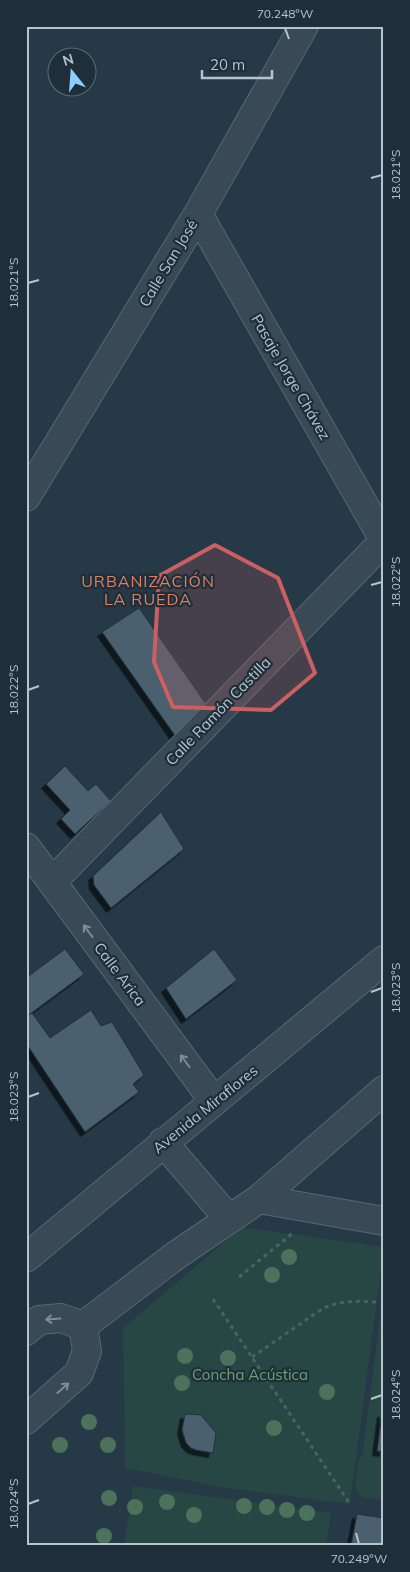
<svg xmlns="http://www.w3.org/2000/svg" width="410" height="1572" font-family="Mulish,sans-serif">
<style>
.green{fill:#274644}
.building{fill:#4b616e;stroke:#20313c;filter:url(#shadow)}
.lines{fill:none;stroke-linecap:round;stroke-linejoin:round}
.minor-casing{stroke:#586772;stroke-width:30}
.path{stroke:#476462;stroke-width:3;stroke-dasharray:4 4;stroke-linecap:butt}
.minor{stroke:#3a4a55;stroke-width:28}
.tree{fill:#4c725c}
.oneway{stroke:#7f8d98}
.marked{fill:#cb5f62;fill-opacity:0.2;stroke:#cb5f62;stroke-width:4;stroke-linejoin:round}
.ticks{fill:none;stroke:#b7c4ce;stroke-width:2}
.labels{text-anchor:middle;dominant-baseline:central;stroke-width:4.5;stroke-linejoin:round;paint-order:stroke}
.street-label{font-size:15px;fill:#b7c4ce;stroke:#1e2f3a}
.park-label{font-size:15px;fill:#6ca16e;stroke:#1e2f3a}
.neighbourhood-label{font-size:16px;letter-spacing:1px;fill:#e07f61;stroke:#1e2f3a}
.neatline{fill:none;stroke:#b7c4ce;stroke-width:2}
.ticks-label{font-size:12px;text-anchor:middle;fill:#b7c4ce}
</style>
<defs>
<filter id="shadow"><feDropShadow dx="-4.5" dy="4.5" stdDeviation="0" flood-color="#0009"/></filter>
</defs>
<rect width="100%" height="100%" fill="#253946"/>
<path class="green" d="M 242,1227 L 384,1247 L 350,1504 L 220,1487 L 125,1468 L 123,1328 Z
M 384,1287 L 384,1500 C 377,1499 369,1499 363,1497 C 349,1492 358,1466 360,1456 L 362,1456 Z
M 133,1486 L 331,1513 L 326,1546 L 124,1546 Z"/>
<path class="building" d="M 139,608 L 206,704 L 176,737 L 102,632 Z
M 65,766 L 88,791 L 96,784 L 111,801 L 75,834 L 61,819 L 70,810 L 46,784 Z
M 161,812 L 184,849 L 111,908 L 94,885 L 93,876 Z
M 65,949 L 84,974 L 26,1017 L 26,978 Z
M 214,949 L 237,980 L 186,1019 L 166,988 Z
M 91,1010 L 101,1026 L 112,1022 L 144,1075 L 133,1084 L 139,1092 L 85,1132 L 26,1043 L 26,1017 L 32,1013 L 50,1038 Z
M 382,1413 L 384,1413 L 384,1452 L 377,1451 Z
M 185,1414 L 201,1415 L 216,1433 L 213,1453 L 196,1450 L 191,1448 L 186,1443 L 182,1430 Z
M 357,1514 L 384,1518 L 382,1546 L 351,1546 Z"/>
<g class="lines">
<g class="minor-casing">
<path id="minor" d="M 198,214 L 384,540
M 26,497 L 198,214 L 304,26
M 26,847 L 214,1101
M 52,882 L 384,541
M 163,1142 L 229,1219
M 259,1199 L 384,1221
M 26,1258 L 384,960
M 83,1326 L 175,1256 L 259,1199 L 384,1090
M 26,1331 L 39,1320 L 61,1318 L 83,1326
M 26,1420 L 79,1373 L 87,1351 L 83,1326"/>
</g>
<path class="path" d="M 239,1277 L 294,1232
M 213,1299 L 350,1504
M 252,1357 L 322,1309 C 340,1300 357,1301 377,1302"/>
<use href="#minor" class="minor"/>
</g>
<g class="tree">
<circle cx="289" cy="1257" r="8"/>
<circle cx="272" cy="1275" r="8"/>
<circle cx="185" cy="1356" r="8"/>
<circle cx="228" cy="1358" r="8"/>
<circle cx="182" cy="1383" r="8"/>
<circle cx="327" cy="1392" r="8"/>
<circle cx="89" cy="1422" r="8"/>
<circle cx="274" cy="1428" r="8"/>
<circle cx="60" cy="1445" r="8"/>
<circle cx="108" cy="1445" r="8"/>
<circle cx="109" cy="1498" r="8"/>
<circle cx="167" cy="1502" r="8"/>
<circle cx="244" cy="1506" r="8"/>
<circle cx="135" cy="1507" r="8"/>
<circle cx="267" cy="1507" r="8"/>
<circle cx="287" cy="1510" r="8"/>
<circle cx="307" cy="1513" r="8"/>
<circle cx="194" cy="1515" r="8"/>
<circle cx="104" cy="1536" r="8"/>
</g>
<defs><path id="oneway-shaft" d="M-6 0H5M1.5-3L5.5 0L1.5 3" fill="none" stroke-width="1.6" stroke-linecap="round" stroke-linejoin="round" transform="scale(1.25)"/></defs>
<g class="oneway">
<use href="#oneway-shaft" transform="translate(88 931) rotate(-127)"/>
<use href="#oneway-shaft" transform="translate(185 1061) rotate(-127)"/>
<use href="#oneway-shaft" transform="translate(53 1319) rotate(176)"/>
<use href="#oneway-shaft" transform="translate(63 1388) rotate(-41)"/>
</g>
<path class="marked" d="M 215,545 L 278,578 L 315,673 L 271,710 L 173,707 L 154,662 L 159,576 Z"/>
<path class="ticks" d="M 285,28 L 289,39M 371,178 L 382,175M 28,283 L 39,280M 371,585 L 382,582M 28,690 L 39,686M 371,992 L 382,988M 28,1097 L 39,1093M 371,1399 L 382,1395M 28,1504 L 39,1500M 356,1533 L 359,1544"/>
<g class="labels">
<g class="street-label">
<text transform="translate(168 263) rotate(-59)">Calle San José</text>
<text transform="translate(291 377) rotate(60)">Pasaje Jorge Chávez</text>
<text transform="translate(218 711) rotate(-46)">Calle Ramón Castilla</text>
<text transform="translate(120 974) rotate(53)">Calle Arica</text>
<text transform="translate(205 1109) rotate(-39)">Avenida Miraflores</text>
</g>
<g class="park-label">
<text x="250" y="1374">Concha Acústica</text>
</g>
<g class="neighbourhood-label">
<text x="148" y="581">URBANIZACIÓN<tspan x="148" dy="18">LA RUEDA</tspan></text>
</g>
</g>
<rect width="410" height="1572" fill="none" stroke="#1e2f3a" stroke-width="55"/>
<g transform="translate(72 72) rotate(343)"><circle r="24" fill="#1e2f3a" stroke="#5b6b75"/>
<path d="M0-4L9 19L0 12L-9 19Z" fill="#8bceff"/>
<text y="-8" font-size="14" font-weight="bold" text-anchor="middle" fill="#b7c4ce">N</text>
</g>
<path d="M202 70v8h70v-8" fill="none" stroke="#b7c4ce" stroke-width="2.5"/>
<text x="210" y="70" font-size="15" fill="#b7c4ce" stroke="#1e2f3a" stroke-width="4" paint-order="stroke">20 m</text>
<rect x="28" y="28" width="354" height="1516" class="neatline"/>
<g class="ticks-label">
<text x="285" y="18">70.248°W</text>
<text transform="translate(396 175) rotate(-90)" y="4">18.021°S</text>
<text transform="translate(14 283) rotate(-90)" y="4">18.021°S</text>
<text transform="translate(396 582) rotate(-90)" y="4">18.022°S</text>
<text transform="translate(14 690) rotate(-90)" y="4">18.022°S</text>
<text transform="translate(396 988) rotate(-90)" y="4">18.023°S</text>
<text transform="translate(14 1097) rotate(-90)" y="4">18.023°S</text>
<text transform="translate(396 1395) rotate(-90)" y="4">18.024°S</text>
<text transform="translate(14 1504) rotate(-90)" y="4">18.024°S</text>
<text x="359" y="1563">70.249°W</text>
</g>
</svg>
